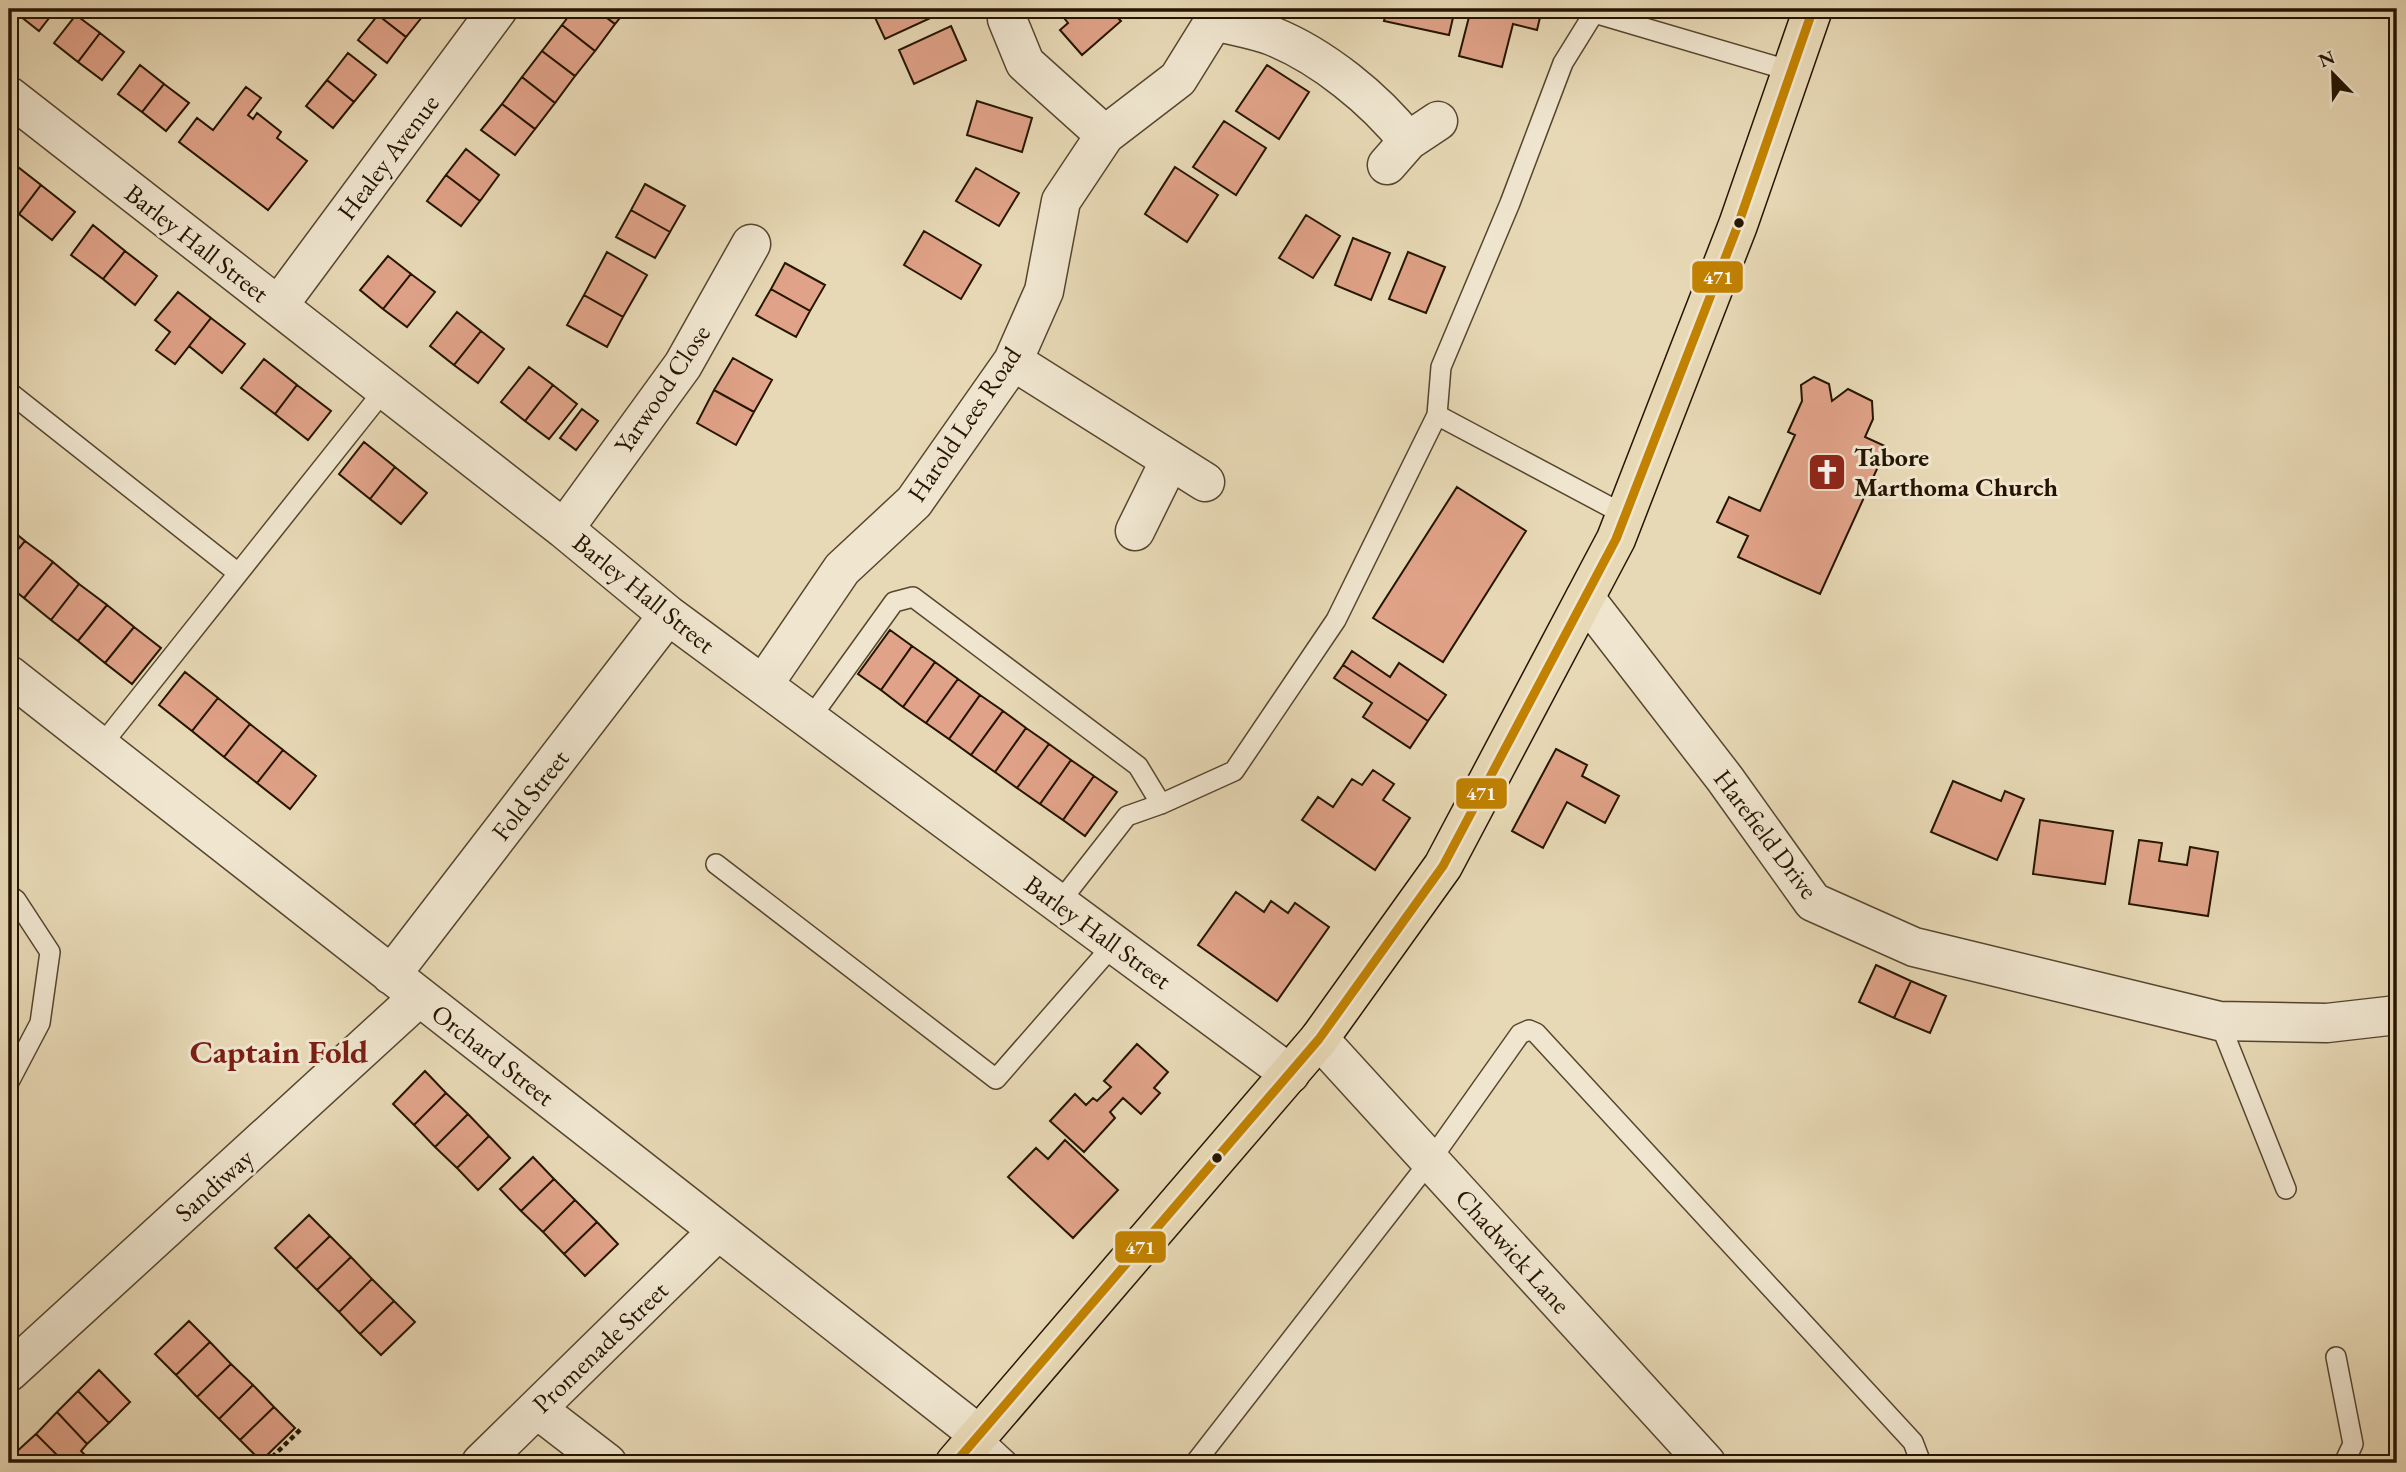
<svg xmlns="http://www.w3.org/2000/svg" width="2406" height="1472" font-family="'EB Garamond',serif">
<style>
.building{fill:#e0a288;stroke:#251500;stroke-width:2}
.lines{fill:none;stroke-linecap:round;stroke-linejoin:round}
.service-casing{stroke:#56462e;stroke-width:22}
.minor-casing{stroke:#56462e;stroke-width:41}
.trunk-casing{stroke:#251500;stroke-width:41}
.path{stroke:#251500;stroke-width:4.5;stroke-dasharray:5 3.5;stroke-linecap:butt}
.service{stroke:#f0e6d0;stroke-width:19}
.minor{stroke:#f0e6d0;stroke-width:38}
.trunk{stroke:#e8d9b6;stroke-width:38}
.bus-1-casing{stroke:#f0e6d0;stroke-width:14}
.bus-1{stroke:#c28200;stroke-width:9}
.bus-dot{fill:#251500;stroke:#f0e6d0;stroke-width:2.5}
.labels{text-anchor:middle;dominant-baseline:central;stroke-width:6;stroke-linejoin:round;paint-order:stroke}
.street-label{font-size:26px;fill:#251500;stroke:#f0e6d0}
.poi-label{font-size:26px;font-weight:bold;fill:#251500;stroke:#f0e6d0;text-anchor:start}
.district-label{font-size:33px;font-weight:bold;fill:#7a1f14;stroke:#f0e6d0}
.line-badge{stroke:#f0e6d0;stroke-width:2.5}
.badge-label{font-size:19px;text-anchor:middle;font-weight:bold;fill:#fff}
</style>
<rect width="100%" height="100%" fill="#e8d9b6"/>
<filter id="stains"><feTurbulence type="fractalNoise" baseFrequency=".00286" numOctaves="4"/><feColorMatrix values="0 0 0 0 .2 0 0 0 0 .09 0 0 0 0 .02 0 0 0 .5 -.17"/></filter>
<radialGradient id="worn" r=".72"><stop offset=".6" stop-color="#630" stop-opacity="0"/><stop offset="1" stop-color="#630" stop-opacity=".3"/></radialGradient>
<path class="building" d="M 17,9 L 56,9 L 39,31 L 15,12 Z
M 382,9 L 422,9 L 426,12 L 406,37 L 378,15 Z
M 574,9 L 595,9 L 615,24 L 595,51 L 562,25 Z
M 595,9 L 627,9 L 615,24 Z
M 871,9 L 934,9 L 937,15 L 885,39 Z
M 1057,9 L 1127,9 L 1117,17 L 1121,21 L 1082,55 L 1060,30 L 1068,23 Z
M 1387,9 L 1455,9 L 1449,35 L 1384,21 Z
M 1471,9 L 1542,9 L 1537,30 L 1513,24 L 1502,67 L 1459,56 Z
M 76,15 L 100,33 L 78,62 L 54,43 Z
M 378,15 L 406,37 L 387,63 L 358,40 Z
M 562,25 L 595,51 L 575,76 L 542,51 Z
M 951,26 L 966,60 L 914,84 L 899,50 Z
M 100,33 L 124,52 L 102,80 L 78,62 Z
M 542,51 L 575,76 L 555,103 L 522,77 Z
M 348,53 L 376,75 L 354,102 L 327,80 Z
M 140,65 L 164,84 L 142,112 L 118,94 Z
M 1267,65 L 1309,92 L 1279,139 L 1236,111 Z
M 522,77 L 555,103 L 535,129 L 502,104 Z
M 327,80 L 354,102 L 333,128 L 306,106 Z
M 164,84 L 189,103 L 166,131 L 142,112 Z
M 246,87 L 261,98 L 248,115 L 253,119 L 257,113 L 281,132 L 277,138 L 307,161 L 268,210 L 179,142 L 197,118 L 213,130 Z
M 977,101 L 1032,118 L 1022,152 L 967,135 Z
M 502,104 L 535,129 L 515,155 L 481,130 Z
M 1224,121 L 1266,148 L 1236,195 L 1193,167 Z
M 466,149 L 499,175 L 480,201 L 446,175 Z
M 9,160 L 41,185 L 19,214 L 9,206 Z
M 1175,167 L 1218,195 L 1187,242 L 1145,214 Z
M 976,168 L 1019,193 L 999,226 L 956,201 Z
M 446,175 L 480,201 L 461,226 L 427,201 Z
M 645,184 L 685,206 L 670,232 L 631,210 Z
M 41,185 L 75,212 L 52,240 L 19,214 Z
M 631,210 L 670,232 L 655,258 L 616,237 Z
M 1306,215 L 1340,236 L 1313,278 L 1279,258 Z
M 93,225 L 125,251 L 103,279 L 71,255 Z
M 924,231 L 981,265 L 961,299 L 904,265 Z
M 1353,238 L 1390,253 L 1371,300 L 1335,285 Z
M 125,251 L 157,276 L 135,305 L 103,279 Z
M 607,252 L 647,275 L 623,317 L 584,295 Z
M 1408,252 L 1445,267 L 1426,313 L 1389,299 Z
M 388,256 L 411,274 L 383,309 L 360,290 Z
M 785,263 L 825,285 L 810,311 L 771,289 Z
M 411,274 L 435,292 L 407,327 L 383,309 Z
M 771,289 L 810,311 L 796,337 L 756,315 Z
M 178,292 L 211,318 L 175,364 L 156,350 L 170,332 L 155,320 Z
M 584,295 L 623,317 L 607,347 L 567,325 Z
M 457,312 L 481,331 L 454,365 L 430,346 Z
M 211,318 L 245,344 L 222,373 L 189,346 Z
M 481,331 L 504,349 L 478,383 L 454,365 Z
M 733,358 L 772,380 L 754,412 L 714,390 Z
M 264,359 L 297,385 L 275,414 L 241,388 Z
M 529,367 L 553,385 L 525,421 L 501,402 Z
M 1814,377 L 1829,384 L 1832,401 L 1848,389 L 1872,401 L 1873,419 L 1865,437 L 1887,447 L 1820,594 L 1738,557 L 1748,536 L 1717,522 L 1729,497 L 1760,511 L 1795,435 L 1788,432 L 1802,401 L 1801,385 Z
M 297,385 L 331,411 L 308,440 L 275,414 Z
M 553,385 L 577,404 L 549,439 L 525,421 Z
M 714,390 L 754,412 L 736,445 L 697,423 Z
M 582,409 L 598,421 L 576,450 L 560,438 Z
M 364,442 L 395,467 L 370,499 L 339,474 Z
M 395,467 L 427,493 L 401,524 L 370,499 Z
M 1457,487 L 1526,531 L 1443,662 L 1373,618 Z
M 9,528 L 25,541 L 9,561 Z
M 25,541 L 53,562 L 24,598 L 9,586 L 9,561 Z
M 53,562 L 79,584 L 51,620 L 24,598 Z
M 79,584 L 107,605 L 78,641 L 51,620 Z
M 107,605 L 134,627 L 105,663 L 78,641 Z
M 134,627 L 161,648 L 132,684 L 105,663 Z
M 890,630 L 912,646 L 881,690 L 858,674 Z
M 912,646 L 935,662 L 903,707 L 881,690 Z
M 1352,651 L 1390,677 L 1399,663 L 1446,695 L 1428,721 L 1343,665 Z
M 935,662 L 958,679 L 926,723 L 903,707 Z
M 1343,665 L 1428,721 L 1410,748 L 1363,717 L 1372,703 L 1334,678 Z
M 185,672 L 218,698 L 192,731 L 159,705 Z
M 958,679 L 980,695 L 949,739 L 926,723 Z
M 980,695 L 1003,711 L 971,755 L 949,739 Z
M 218,698 L 250,724 L 224,757 L 192,731 Z
M 1003,711 L 1026,728 L 995,772 L 971,755 Z
M 250,724 L 283,750 L 257,783 L 224,757 Z
M 1026,728 L 1049,744 L 1017,788 L 995,772 Z
M 1049,744 L 1071,760 L 1040,804 L 1017,788 Z
M 1556,749 L 1587,765 L 1582,776 L 1619,796 L 1605,823 L 1567,802 L 1543,848 L 1512,831 Z
M 283,750 L 316,776 L 290,809 L 257,783 Z
M 1071,760 L 1094,776 L 1063,820 L 1040,804 Z
M 1373,770 L 1394,784 L 1383,800 L 1410,818 L 1375,870 L 1302,820 L 1318,797 L 1333,807 L 1352,779 L 1362,785 Z
M 1094,776 L 1117,792 L 1085,836 L 1063,820 Z
M 1953,781 L 2001,801 L 2005,791 L 2024,799 L 1997,860 L 1931,832 Z
M 2040,820 L 2113,831 L 2105,884 L 2033,874 Z
M 2139,840 L 2162,843 L 2159,861 L 2187,865 L 2190,847 L 2218,852 L 2208,916 L 2129,904 Z
M 1236,892 L 1264,912 L 1271,901 L 1288,913 L 1295,903 L 1329,927 L 1277,1001 L 1198,945 Z
M 1876,965 L 1911,981 L 1894,1018 L 1859,1002 Z
M 1911,981 L 1946,996 L 1930,1033 L 1894,1018 Z
M 1137,1044 L 1168,1072 L 1154,1088 L 1160,1093 L 1141,1114 L 1123,1098 L 1110,1112 L 1115,1118 L 1084,1152 L 1050,1121 L 1075,1094 L 1086,1105 L 1093,1098 L 1097,1101 L 1111,1087 L 1104,1081 Z
M 425,1071 L 446,1093 L 414,1125 L 393,1104 Z
M 446,1093 L 468,1114 L 435,1147 L 414,1125 Z
M 468,1114 L 489,1136 L 457,1168 L 435,1147 Z
M 489,1136 L 510,1158 L 478,1190 L 457,1168 Z
M 1065,1140 L 1118,1190 L 1073,1238 L 1008,1177 L 1036,1148 L 1048,1159 Z
M 533,1157 L 554,1179 L 521,1211 L 500,1189 Z
M 554,1179 L 575,1200 L 543,1232 L 521,1211 Z
M 575,1200 L 597,1222 L 564,1254 L 543,1232 Z
M 309,1215 L 330,1236 L 296,1269 L 275,1248 Z
M 597,1222 L 618,1244 L 585,1276 L 564,1254 Z
M 330,1236 L 351,1257 L 317,1290 L 296,1269 Z
M 351,1257 L 372,1279 L 339,1312 L 317,1290 Z
M 372,1279 L 394,1301 L 360,1334 L 339,1312 Z
M 394,1301 L 415,1322 L 381,1355 L 360,1334 Z
M 189,1321 L 210,1342 L 176,1375 L 155,1354 Z
M 210,1342 L 231,1364 L 197,1397 L 176,1375 Z
M 231,1364 L 253,1385 L 219,1419 L 197,1397 Z
M 99,1370 L 130,1402 L 109,1423 L 78,1391 Z
M 253,1385 L 274,1407 L 240,1440 L 219,1419 Z
M 78,1391 L 109,1423 L 87,1444 L 57,1412 Z
M 274,1407 L 295,1428 L 261,1461 L 240,1440 Z
M 57,1412 L 87,1444 L 81,1451 L 93,1463 L 65,1463 L 36,1434 Z
M 36,1434 L 65,1463 L 23,1463 L 14,1454 Z"/>
<g class="lines">
<g class="service-casing">
<path id="service" d="M 9,392 L 238,573
M 1625,515 L 1437,415 L 1441,367 L 1510,203 L 1563,63 L 1594,13 L 1791,71
M 809,720 L 894,602 L 913,597 L 1138,766 L 1161,804
M 100,747 L 385,389
M 716,864 L 996,1079 L 1114,944
M 9,895 L 16,900 L 50,952 L 40,1023 L 9,1082
M 1059,903 L 1127,816 L 1161,804 L 1234,771 L 1336,620 L 1437,415
M 2219,1021 L 2286,1189
M 2336,1357 L 2353,1444 L 2344,1463
M 978,1434 L 1009,1463
M 1195,1463 L 1430,1161 L 1520,1034 L 1529,1030 L 1536,1033 L 1913,1442 L 1921,1463"/>
</g>
<g class="minor-casing">
<path id="minor" d="M 1008,9 L 1007,19 L 1025,63 L 1105,135
M 1214,21 C 1233,26 1254,29 1272,36 C 1322,56 1375,99 1408,141
M 9,96 L 564,529 L 668,615 L 1290,1074
M 1387,165 L 1408,141 L 1438,121
M 278,306 L 498,9
M 1013,361 L 1205,482
M 564,529 L 683,365 L 751,244
M 1135,531 L 1170,460
M 1585,598 L 1725,779 L 1813,902 L 1914,947 L 2219,1021 L 2327,1023 L 2397,1015
M 9,675 L 978,1434
M 763,685 L 842,569 L 914,502 L 1013,361 L 1044,291 L 1061,201 L 1105,135 L 1178,79 L 1214,21 L 1215,9
M 391,975 L 668,615
M 1319,1039 L 1706,1463
M 9,1372 L 419,997
M 537,1409 L 607,1463
M 481,1463 L 718,1231"/>
</g>
<g class="trunk-casing">
<path id="trunk" d="M 955,1463 L 1319,1039 L 1443,866 L 1616,539 L 1738,225 L 1813,9"/>
</g>
<path class="path" d="M 266,1463 L 302,1428"/>
<use href="#service" class="service"/>
<use href="#minor" class="minor"/>
<use href="#trunk" class="trunk"/>
<g class="bus-1-casing">
<path id="bus-1" d="M 955,1463 L 1319,1039 L 1443,866 L 1616,539 L 1738,225 L 1813,9"/>
</g>
<use href="#bus-1" class="bus-1"/>
</g>
<defs>
<g id="church-square" transform="scale(2.0125)"><rect x="-9" y="-9" width="18" height="18" rx="4" fill="#8f2418" stroke="#f0e6d0"/><path d="M-1.2-6h2.4v3.5h3.3v2.4h-3.3V6h-2.4V-.1h-3.3v-2.4h3.3Z" fill="#fff"/></g>
</defs>
<g fill-rule="evenodd">
<use href="#church-square" x="1827" y="472"/>
</g>
<g class="bus-dot">
<circle cx="1739" cy="223" r="6"/>
<circle cx="1217" cy="1158" r="6"/>
</g>
<g class="labels">
<g class="street-label">
<text transform="translate(388 157) rotate(-53)">Healey Avenue</text>
<text transform="translate(197 243) rotate(38)">Barley Hall Street</text>
<text transform="translate(662 389) rotate(-56)">Yarwood Close</text>
<text transform="translate(964 424) rotate(-56)">Harold Lees Road</text>
<text transform="translate(644 593) rotate(39)">Barley Hall Street</text>
<text transform="translate(530 795) rotate(-52)">Fold Street</text>
<text transform="translate(1766 834) rotate(53)">Harefield Drive</text>
<text transform="translate(1098 932) rotate(36)">Barley Hall Street</text>
<text transform="translate(493 1055) rotate(38)">Orchard Street</text>
<text transform="translate(214 1185) rotate(-42)">Sandiway</text>
<text transform="translate(1513 1251) rotate(48)">Chadwick Lane</text>
<text transform="translate(600 1347) rotate(-44)">Promenade Street</text>
</g>
<g class="poi-label">
<text x="1854" y="457">Tabore<tspan x="1854" dy="30">Marthoma Church</tspan></text>
</g>
<g class="district-label">
<text x="279" y="1051">Captain Fold</text>
</g>
</g>
<g class="line-badge">
<rect x="1691" y="260" width="53" height="34" rx="7" fill="#c28200"/>
<rect x="1455" y="777" width="53" height="33" rx="7" fill="#c28200"/>
<rect x="1114" y="1230" width="53" height="34" rx="7" fill="#c28200"/>
</g>
<g class="badge-label">
<text x="1718" y="284">471</text>
<text x="1481" y="800">471</text>
<text x="1140" y="1254">471</text>
</g>
<rect width="2406" height="1472" fill="none" stroke="#e8d9b6" stroke-width="35"/>
<rect x="10" y="10" width="2385" height="1451" fill="none" stroke="#251500" stroke-width="3.5"/>
<rect x="18" y="18" width="2371" height="1437" fill="none" stroke="#251500" stroke-width="2"/>
<g transform="translate(2333 74) rotate(337)" stroke="#f0e6d0" stroke-width="5" paint-order="stroke">
<path d="M0-5L12 26L0 18L-12 26Z" fill="#251500"/>
<text y="-10" font-size="19" font-weight="bold" text-anchor="middle" fill="#251500">N</text>
</g>
<rect width="100%" height="100%" filter="url(#stains)"/>
<rect width="100%" height="100%" fill="url(#worn)"/>
</svg>
